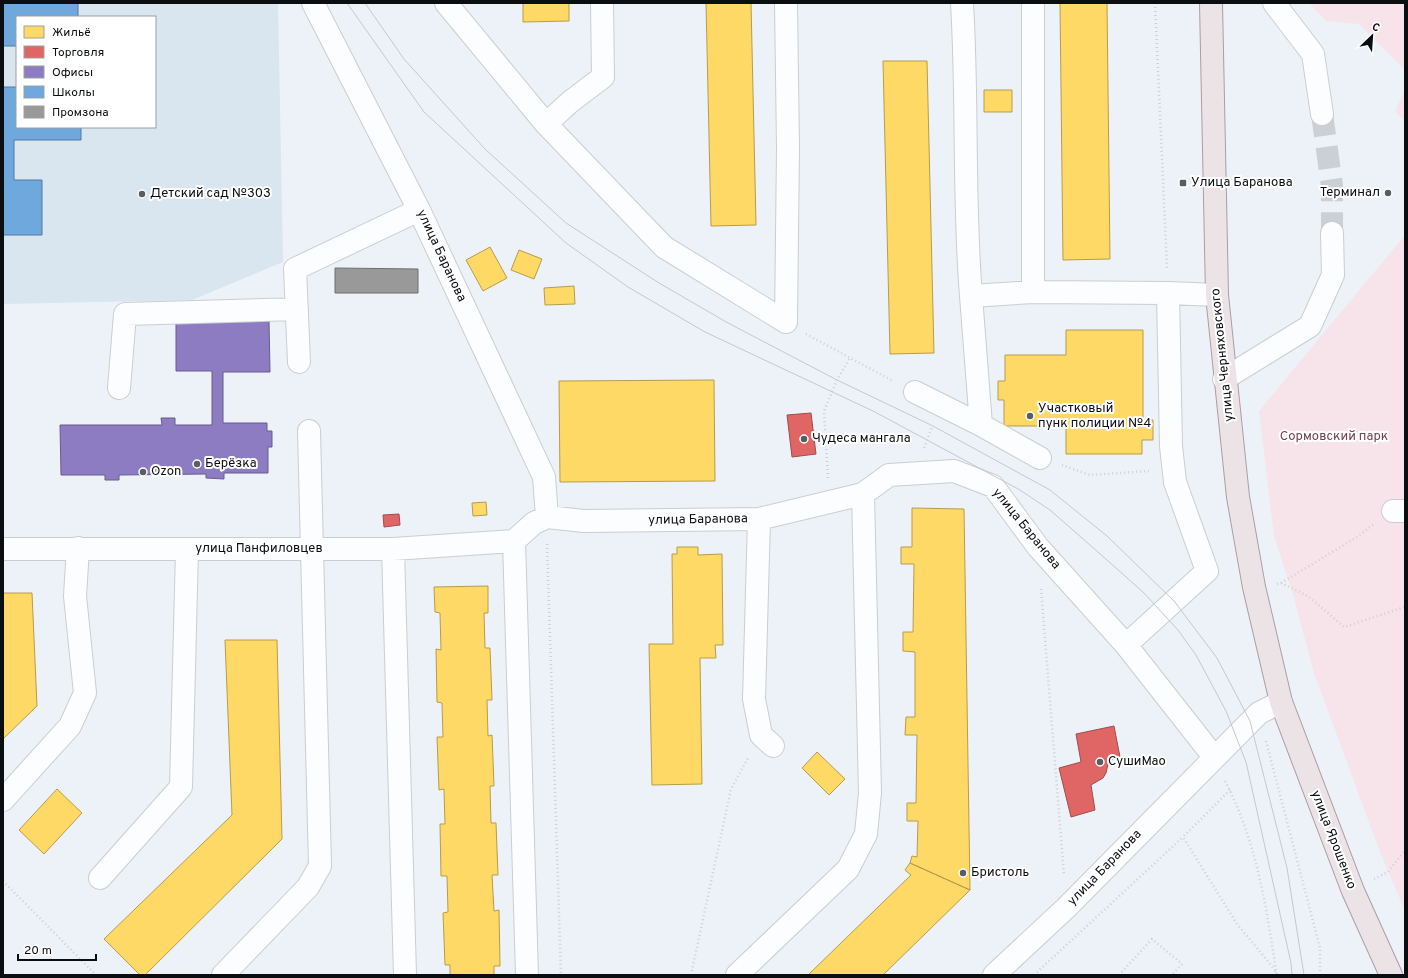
<svg xmlns="http://www.w3.org/2000/svg" width="1408" height="978" font-family="Overpass,sans-serif">
<style>
.built{fill:#d9e5ef;fill-rule:evenodd}
.green{fill:#f6e4ea}
.homes{fill:#ffd966;stroke:#b69c4c}
.shops{fill:#e06666;stroke:#a04c4c}
.offices{fill:#8e7cc3;stroke:#675b8e}
.schools{fill:#6fa8dc;stroke:#517a9f}
.industry{fill:#999;stroke:#6e6f70}
.lines{fill:none;stroke-linecap:round;stroke-linejoin:round}
.minor-tunnel{stroke:#cad0d4;stroke-width:22;stroke-dasharray:22 11;stroke-linecap:butt}
.minor-casing{stroke:#c9ced2;stroke-width:24}
.major-casing{stroke:#ab9da4;stroke-width:24}
.path{stroke:#cecfd1;stroke-width:2.5;stroke-dasharray:1 3;stroke-linecap:butt}
.minor{stroke:#fcfdfe;stroke-width:22}
.major{stroke:#ece3e7;stroke-width:22}
.tram{stroke:#c7c8ca;stroke-width:1}
.poi-dot{fill:#5a5e62;stroke:#fff;stroke-width:1.5}
.labels{text-anchor:middle;dominant-baseline:central;stroke-width:4;stroke-linejoin:round;paint-order:stroke}
.poi-label{font-size:13px;fill:#0b0e11;stroke:#fff;text-anchor:start}
.street-label{font-size:13px;fill:#0b0e11;stroke:#fff}
.park-label{font-size:13px;fill:#74414c;stroke:#fff}
</style>
<rect width="100%" height="100%" fill="#ecf2f7"/>
<path class="built" d="M 3,3 L 278,3 L 283,262 L 192,300 L 3,304 ZM 17,17 L 155,17 L 155,127 L 17,127 Z"/>
<path class="green" d="M 1309,3 L 1405,3 L 1405,70 L 1359,24 L 1326,21 Z
M 1405,90 L 1405,122 L 1395,111 Z
M 1405,235 L 1405,911 L 1380,852 L 1314,673 L 1292,591 L 1274,536 L 1259,411 Z"/>
<path class="homes" d="M 523,3 L 569,3 L 569,21 L 523,22 Z
M 706,3 L 751,3 L 756,225 L 711,226 Z
M 1060,3 L 1107,3 L 1110,259 L 1063,260 Z
M 883,61 L 927,61 L 934,353 L 890,354 Z
M 984,90 L 1012,90 L 1012,112 L 984,112 Z
M 490,247 L 507,278 L 483,291 L 466,260 Z
M 519,250 L 542,259 L 534,279 L 511,270 Z
M 574,286 L 575,304 L 545,305 L 544,288 Z
M 1066,330 L 1143,330 L 1143,420 L 1153,420 L 1153,440 L 1142,440 L 1142,454 L 1066,454 L 1066,426 L 1004,426 L 1004,400 L 998,400 L 998,381 L 1005,381 L 1005,355 L 1066,355 Z
M 714,380 L 715,481 L 560,482 L 559,381 Z
M 486,502 L 487,515 L 473,516 L 472,503 Z
M 912,508 L 964,509 L 970,890 L 910,863 L 912,856 L 917,857 L 918,821 L 907,821 L 907,803 L 916,803 L 917,735 L 905,735 L 906,717 L 915,717 L 915,652 L 903,651 L 903,632 L 913,632 L 914,564 L 901,564 L 901,547 L 912,547 Z
M 677,547 L 698,547 L 698,555 L 722,554 L 723,645 L 715,645 L 716,658 L 700,658 L 702,784 L 652,785 L 649,644 L 673,644 L 672,554 L 677,554 Z
M 488,586 L 488,613 L 484,613 L 485,648 L 490,648 L 492,700 L 487,700 L 488,736 L 492,735 L 494,786 L 490,786 L 491,823 L 496,823 L 498,875 L 492,875 L 494,911 L 499,910 L 500,966 L 494,966 L 494,975 L 450,975 L 450,965 L 445,965 L 443,913 L 448,912 L 447,876 L 441,876 L 440,824 L 445,824 L 444,789 L 439,790 L 437,737 L 443,737 L 442,703 L 437,702 L 436,649 L 441,650 L 440,613 L 435,612 L 434,587 Z
M 3,593 L 32,593 L 37,706 L 3,739 Z
M 225,640 L 277,640 L 282,839 L 145,975 L 140,975 L 104,939 L 232,815 Z
M 817,752 L 845,779 L 829,795 L 802,768 Z
M 57,789 L 82,813 L 44,854 L 19,830 Z
M 910,863 L 970,890 L 883,975 L 808,975 L 911,875 L 905,870 Z"/>
<path class="shops" d="M 811,413 L 816,454 L 792,457 L 787,415 Z
M 399,514 L 400,525 L 384,527 L 383,515 Z
M 1114,726 L 1120,757 L 1109,760 L 1106,773 L 1103,778 L 1091,785 L 1095,810 L 1071,817 L 1059,768 L 1081,762 L 1076,734 Z"/>
<path class="offices" d="M 269,321 L 270,372 L 223,372 L 223,423 L 267,423 L 267,431 L 272,431 L 272,447 L 268,447 L 268,473 L 224,473 L 224,479 L 206,478 L 206,474 L 119,475 L 119,480 L 105,480 L 105,475 L 61,475 L 60,425 L 162,425 L 161,418 L 175,418 L 175,425 L 212,425 L 212,371 L 176,371 L 176,322 Z"/>
<path class="schools" d="M 3,3 L 78,3 L 78,17 L 17,17 L 17,46 L 3,46 Z
M 3,87 L 17,87 L 17,127 L 81,127 L 81,140 L 14,140 L 14,180 L 42,180 L 42,235 L 3,235 Z"/>
<path class="industry" d="M 335,268 L 418,269 L 418,293 L 335,293 Z"/>
<g class="lines">
<path class="minor-tunnel" d="M 1322,114 L 1332,186 L 1332,233"/>
<g class="minor-casing">
<path id="minor" d="M 313,3 L 419,210 L 544,477 L 547,517
M 446,3 L 546,124 L 664,247 L 786,322
M 962,3 C 968,101 963,198 971,296
M 1033,3 L 1033,292
M 1274,3 L 1313,54 L 1322,114
M 546,124 L 570,102 L 603,77 L 602,3
M 786,322 L 788,148 L 786,3
M 299,362 L 295,269 L 419,210
M 1224,379 L 1310,326 L 1333,275 L 1332,233
M 119,388 L 125,314 L 297,309
M 915,392 L 981,425 L 971,296 L 1033,292 L 1168,293 L 1217,295
M 981,425 L 1040,458
M 1393,511 L 1405,511
M 759,519 L 754,699 L 761,735 L 773,746
M 514,541 L 534,523 L 547,517 L 584,521 L 759,519 L 863,494 L 889,475 L 954,471 L 993,486 L 1038,547 L 1126,645 L 1214,757
M 514,541 L 527,975
M 3,549 L 393,549 L 514,541
M 393,549 L 405,975
M 1126,645 L 1207,571 L 1175,482 L 1171,446 L 1168,293
M 3,800 L 70,726 L 85,693 L 75,596 L 78,548
M 100,878 L 181,787 L 187,549
M 223,975 L 308,887 L 320,866 L 309,431
M 737,975 L 848,869 L 866,834 L 870,793 L 863,494
M 994,975 L 1066,908 L 1259,713 L 1281,702"/>
</g>
<g class="major-casing">
<path id="major" d="M 1211,3 L 1217,295 L 1238,497 L 1254,587 L 1281,702 L 1353,891 L 1391,975"/>
</g>
<path class="path" d="M 1155,3 L 1167,268
M 806,334 L 893,381
M 924,448 L 932,427
M 1062,465 L 1090,475 L 1149,471
M 828,478 L 824,411 L 837,380 L 850,358
M 547,544 L 561,975
M 1281,583 L 1357,537 L 1374,524
M 1277,584 L 1281,583 L 1308,596 L 1344,627 L 1405,607
M 1041,589 L 1064,875
M 1266,741 L 1320,948 L 1320,975
M 1225,781 C 1256,840 1266,905 1276,970
M 1230,790 L 1183,837 L 1237,924 L 1276,971
M 1374,879 L 1388,872 L 1405,850
M 3,881 L 96,975
M 691,975 L 731,789 L 749,756
M 1034,975 L 1183,837
M 1119,975 L 1152,939 L 1182,964 L 1172,975
M 1272,975 L 1276,971 L 1277,975"/>
<use href="#minor" class="minor"/>
<use href="#major" class="major"/>
<path class="tram" d="M 347,3 L 424,112 L 566,243 L 628,287 L 705,332 L 875,412 L 1020,490 L 1050,510 L 1090,545 L 1143,592 L 1178,630 L 1196,655 L 1226,711 L 1246,762 L 1291,963 L 1292,975
M 365,3 L 404,59 L 485,149 L 566,223 L 659,283 L 728,323 L 837,380 L 933,426 L 1050,490 L 1107,536 L 1174,601 L 1217,658 L 1250,721 L 1287,868 L 1304,975"/>
</g>
<g class="poi-dot">
<rect x="1179" y="179" width="8" height="8" rx="2"/>
<circle cx="1388" cy="193" r="4"/>
<circle cx="142" cy="194" r="4"/>
<circle cx="1030" cy="416" r="4"/>
<circle cx="804" cy="439" r="4"/>
<circle cx="197" cy="464" r="4"/>
<circle cx="143" cy="472" r="4"/>
<circle cx="1100" cy="762" r="4"/>
<circle cx="963" cy="873" r="4"/>
</g>
<g class="labels">
<g class="poi-label">
<text x="1191" y="183">Улица Баранова</text>
<text x="1380" y="193" text-anchor="end">Терминал</text>
<text x="150" y="194">Детский сад №303</text>
<text x="1038" y="409">Участковый<tspan x="1038" dy="15">пунк полиции №4</tspan></text>
<text x="812" y="439">Чудеса мангала</text>
<text x="205" y="464">Берёзка</text>
<text x="151" y="472">Ozon</text>
<text x="1108" y="762">СушиМао</text>
<text x="971" y="873">Бристоль</text>
</g>
<g class="street-label">
<text transform="translate(441 256) rotate(65)">улица Баранова</text>
<text transform="translate(1223 355) rotate(-96)">улица Черняховского</text>
<text transform="translate(698 520) rotate(-1)">улица Баранова</text>
<text transform="translate(1026 529) rotate(51)">улица Баранова</text>
<text x="259" y="549">улица Панфиловцев</text>
<text transform="translate(1333 840) rotate(69)">улица Ярошенко</text>
<text transform="translate(1105 868) rotate(-46)">улица Баранова</text>
</g>
<g class="park-label">
<text x="1334" y="437">Сормовский парк</text>
</g>
</g>
<rect width="1408" height="978" fill="none" stroke="#0b0e11" stroke-width="8"/>
<rect x="16" y="16" width="140" height="112" fill="#ffffff" stroke="#9d9fa0"/>
<rect x="24" y="26" width="20" height="12" fill="#ffd966" stroke="#9d9fa0"/>
<text x="52" y="36" font-size="12" fill="#0b0e11">Жильё</text>
<rect x="24" y="46" width="20" height="12" fill="#e06666" stroke="#9d9fa0"/>
<text x="52" y="56" font-size="12" fill="#0b0e11">Торговля</text>
<rect x="24" y="66" width="20" height="12" fill="#8e7cc3" stroke="#9d9fa0"/>
<text x="52" y="76" font-size="12" fill="#0b0e11">Офисы</text>
<rect x="24" y="86" width="20" height="12" fill="#6fa8dc" stroke="#9d9fa0"/>
<text x="52" y="96" font-size="12" fill="#0b0e11">Школы</text>
<rect x="24" y="106" width="20" height="12" fill="#999999" stroke="#9d9fa0"/>
<text x="52" y="116" font-size="12" fill="#0b0e11">Промзона</text>
<g transform="translate(1372 36) rotate(25)" stroke="#ffffff" stroke-width="3" paint-order="stroke">
<path d="M0-3L7 15L0 10L-7 15Z" fill="#0b0e11"/>
<text y="-6" font-size="11" font-weight="bold" text-anchor="middle" fill="#0b0e11">С</text>
</g>
<path d="M18 954v6h78v-6" fill="none" stroke="#0b0e11" stroke-width="2"/>
<text x="24" y="954" font-size="12" fill="#0b0e11" stroke="#ffffff" stroke-width="3" paint-order="stroke">20 m</text>
</svg>
